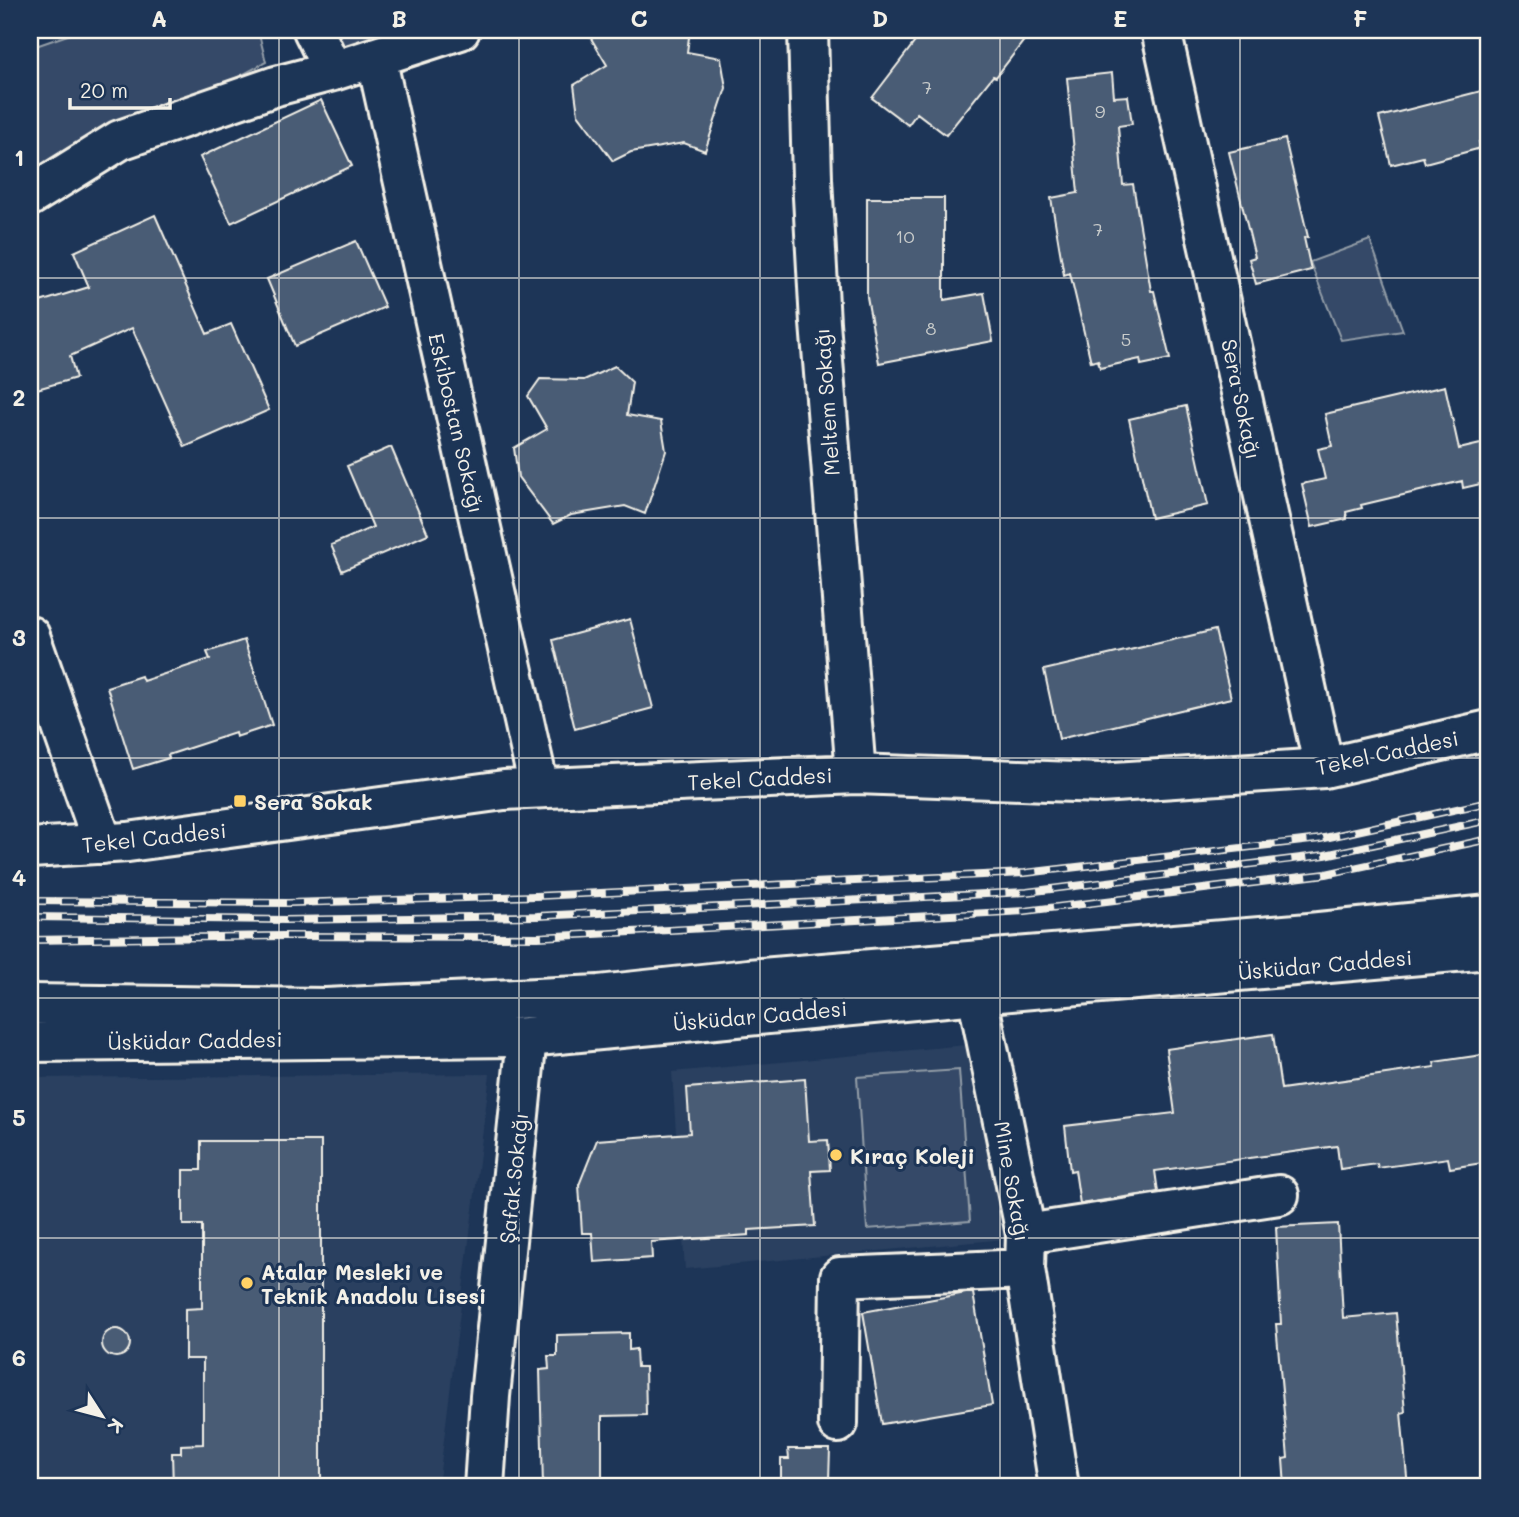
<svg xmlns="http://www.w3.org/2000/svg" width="1519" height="1517" font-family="Mali,sans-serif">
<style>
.built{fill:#2a4060}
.green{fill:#354a67;stroke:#949ea8;stroke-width:2}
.building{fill:#485b74;stroke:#f4f1e8;stroke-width:2}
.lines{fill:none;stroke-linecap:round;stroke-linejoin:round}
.minor-casing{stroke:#f4f1e8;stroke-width:44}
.major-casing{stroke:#f4f1e8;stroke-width:44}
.minor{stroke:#1d3557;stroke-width:38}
.major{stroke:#1d3557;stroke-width:38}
.rail-casing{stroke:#f4f1e8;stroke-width:8}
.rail{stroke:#1d3557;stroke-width:5;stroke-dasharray:16;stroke-linecap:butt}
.grid{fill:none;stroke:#f4f1e8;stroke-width:2;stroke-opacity:0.55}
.poi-dot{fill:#ffd166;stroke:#1d3557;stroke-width:2.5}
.labels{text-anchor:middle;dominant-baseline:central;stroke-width:6;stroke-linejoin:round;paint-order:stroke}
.number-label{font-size:18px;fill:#c9cccb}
.street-label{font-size:21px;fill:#f4f1e8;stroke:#1d3557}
.poi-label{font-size:21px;font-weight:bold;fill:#f4f1e8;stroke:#1d3557;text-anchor:start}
.neatline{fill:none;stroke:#f4f1e8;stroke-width:2.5}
.grid-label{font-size:23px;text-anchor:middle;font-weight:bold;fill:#f4f1e8}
</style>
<rect width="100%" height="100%" fill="#1d3557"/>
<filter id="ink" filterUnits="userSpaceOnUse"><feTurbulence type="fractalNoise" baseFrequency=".0143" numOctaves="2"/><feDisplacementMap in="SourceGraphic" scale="14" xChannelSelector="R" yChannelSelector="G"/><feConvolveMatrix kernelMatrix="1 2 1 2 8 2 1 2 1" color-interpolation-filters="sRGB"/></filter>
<g filter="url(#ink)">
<path class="built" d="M 977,1044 L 1005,1239 L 685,1269 L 672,1072 Z
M 490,1074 L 438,1487 L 30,1487 L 30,1078 Z"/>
<path class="green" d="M 82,30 L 258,30 L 266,62 L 30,189 L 30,48 Z
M 332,30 L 410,30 L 342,50 Z
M 1370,240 L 1403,331 L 1341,340 L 1310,262 Z
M 959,1070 L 970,1221 L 867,1229 L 857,1077 Z"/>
<path class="building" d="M 586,30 L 690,30 L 687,52 L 721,58 L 726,88 L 705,151 L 684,143 L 631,152 L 613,161 L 578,114 L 574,85 L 607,65 Z
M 924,30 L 1032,30 L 996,77 L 993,76 L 946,135 L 917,113 L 908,125 L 872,98 Z
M 1112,73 L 1114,97 L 1128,96 L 1132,124 L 1118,126 L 1123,185 L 1133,184 L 1151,291 L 1154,291 L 1170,359 L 1141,365 L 1140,359 L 1100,368 L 1098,360 L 1091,362 L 1070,273 L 1064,275 L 1051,198 L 1078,193 L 1067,78 Z
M 1489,89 L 1489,139 L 1479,142 L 1481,148 L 1425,163 L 1423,157 L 1391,165 L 1379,117 Z
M 321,100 L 352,166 L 231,223 L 200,157 Z
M 1285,139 L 1308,237 L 1304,238 L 1311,270 L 1256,284 L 1249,259 L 1255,257 L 1229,152 Z
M 867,198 L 944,198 L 944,300 L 984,293 L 993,341 L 879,363 L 867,297 Z
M 155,215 L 207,334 L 231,324 L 269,410 L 185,447 L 132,328 L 70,356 L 76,378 L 30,391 L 30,305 L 89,287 L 74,252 Z
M 356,241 L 385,307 L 295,346 L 267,279 Z
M 615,366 L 632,382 L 627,415 L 661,421 L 666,451 L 645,514 L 625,506 L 571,515 L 553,524 L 518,477 L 514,448 L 547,429 L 528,396 L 540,379 L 584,380 Z
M 1445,386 L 1459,449 L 1489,442 L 1489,482 L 1463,488 L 1462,481 L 1361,505 L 1362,508 L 1346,512 L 1347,519 L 1312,527 L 1302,484 L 1325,479 L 1318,449 L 1332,446 L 1325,414 Z
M 1186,406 L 1208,505 L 1151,518 L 1129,419 Z
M 391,447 L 428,534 L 342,571 L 331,545 L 373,527 L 347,466 Z
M 630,619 L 653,708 L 575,729 L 553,640 Z
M 1215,630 L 1231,698 L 1059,739 L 1044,670 Z
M 244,640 L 272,725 L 236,737 L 235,733 L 168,755 L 169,758 L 133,769 L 107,687 L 141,676 L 143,681 L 210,659 L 207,652 Z
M 1273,1034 L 1281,1089 L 1435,1067 L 1434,1062 L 1489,1054 L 1489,1162 L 1450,1168 L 1448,1158 L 1378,1168 L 1377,1164 L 1340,1169 L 1337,1146 L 1155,1171 L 1158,1192 L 1080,1204 L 1075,1170 L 1070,1171 L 1065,1126 L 1175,1113 L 1166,1049 Z
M 805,1079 L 809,1141 L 828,1140 L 830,1170 L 811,1171 L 815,1226 L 749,1230 L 749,1235 L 651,1242 L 652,1258 L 594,1262 L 592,1233 L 582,1233 L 579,1185 L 597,1140 L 690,1133 L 687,1088 Z
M 201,1141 L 321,1141 L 321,1487 L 173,1487 L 172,1453 L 181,1453 L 181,1445 L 203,1444 L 203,1359 L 185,1359 L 185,1309 L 202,1308 L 202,1225 L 183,1225 L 183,1170 L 201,1170 Z
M 1338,1224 L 1343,1318 L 1396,1313 L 1405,1412 L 1401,1413 L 1408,1487 L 1285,1487 L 1283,1459 L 1288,1458 L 1276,1324 L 1281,1324 L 1276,1227 Z
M 966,1293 L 973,1293 L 992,1405 L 882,1424 L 863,1312 Z
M102 1343a14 14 0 1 1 28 0a14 14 0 1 1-28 0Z
M 629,1333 L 629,1350 L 636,1349 L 637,1367 L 645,1367 L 646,1415 L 602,1416 L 602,1487 L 543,1487 L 540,1370 L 549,1369 L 548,1356 L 557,1356 L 557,1335 Z
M 788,1449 L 830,1449 L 829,1480 L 826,1480 L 826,1487 L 781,1487 L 781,1459 L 789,1459 Z"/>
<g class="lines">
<g class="minor-casing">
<path id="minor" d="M 313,30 L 333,71
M 808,30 L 812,179 L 820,323 L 856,774
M 1161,30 L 1324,768
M 376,57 L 539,788
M 30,196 L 120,140 L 276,86 L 333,71 L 460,30
M 30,636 L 103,844
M 30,848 L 128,842 L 504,790 L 856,774 L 1100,783 L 1324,768 L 1489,730
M 967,963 L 977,994 L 1026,1234 L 1025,1269 L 1059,1487
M 1026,1234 L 1279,1195
M 838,1423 L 840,1277 L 1025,1269
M 484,1487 L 490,1396 L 527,1037"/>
</g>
<g class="major-casing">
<path id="major" d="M 30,1004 L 326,1008 L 599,995 L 748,979 L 1309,933 L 1489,915
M 30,1042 L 527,1037 L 977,994 L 1489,949"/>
</g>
<use href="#minor" class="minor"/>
<use href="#major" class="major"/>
<g class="rail-casing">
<path id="rail" d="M 30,901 L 288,903 L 536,896 L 1025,873 L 1320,839 L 1489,802
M 30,917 L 286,920 L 537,916 L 1027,892 L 1325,855 L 1489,820
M 30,940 L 284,936 L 538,937 L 1025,911 L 1326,874 L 1489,839"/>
</g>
<use href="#rail" class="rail"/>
</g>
</g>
<path class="grid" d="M 279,30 L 279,1487M 519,30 L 519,1487M 760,30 L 760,1487M 1000,30 L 1000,1487M 1240,30 L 1240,1487M 30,278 L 1489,278M 30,518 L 1489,518M 30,758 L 1489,758M 30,998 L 1489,998M 30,1238 L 1489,1238"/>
<g class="poi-dot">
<rect x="233" y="794" width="14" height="14" rx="3.5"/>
<circle cx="836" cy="1155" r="7"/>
<circle cx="247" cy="1283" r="7"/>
</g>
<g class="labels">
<g class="number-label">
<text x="927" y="87">7</text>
<text x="1100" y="111">9</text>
<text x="1098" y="229">7</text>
<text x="905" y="236">10</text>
<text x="931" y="328">8</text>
<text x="1126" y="339">5</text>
</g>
<g class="street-label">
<text transform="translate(1242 399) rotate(78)">Sera Sokağı</text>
<text transform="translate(826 402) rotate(-94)">Meltem Sokağı</text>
<text transform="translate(457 423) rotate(77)">Eskibostan Sokağı</text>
<text transform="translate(1387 752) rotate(-12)">Tekel Caddesi</text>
<text transform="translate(760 778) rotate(-3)">Tekel Caddesi</text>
<text transform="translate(154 837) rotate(-6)">Tekel Caddesi</text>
<text transform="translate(1325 964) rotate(-5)">Üsküdar Caddesi</text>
<text transform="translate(760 1015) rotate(-5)">Üsküdar Caddesi</text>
<text transform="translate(195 1040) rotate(-1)">Üsküdar Caddesi</text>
<text transform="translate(513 1178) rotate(-84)">Şafak Sokağı</text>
<text transform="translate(1013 1181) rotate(80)">Mine Sokağı</text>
</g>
<g class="poi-label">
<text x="254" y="801">Sera Sokak</text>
<text x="850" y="1155">Kıraç Koleji</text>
<text x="261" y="1271">Atalar Mesleki ve<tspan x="261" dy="24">Teknik Anadolu Lisesi</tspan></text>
</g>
</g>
<rect width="1519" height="1517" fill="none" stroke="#1d3557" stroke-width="77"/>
<g transform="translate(102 1416) rotate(126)" stroke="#1d3557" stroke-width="5" paint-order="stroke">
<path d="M0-5L12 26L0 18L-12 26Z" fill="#f4f1e8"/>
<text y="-10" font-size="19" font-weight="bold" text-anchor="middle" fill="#f4f1e8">K</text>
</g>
<path d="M70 98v10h100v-10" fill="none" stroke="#f4f1e8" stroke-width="3.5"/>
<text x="80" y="98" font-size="21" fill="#f4f1e8" stroke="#1d3557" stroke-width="5" paint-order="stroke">20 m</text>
<rect x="38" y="38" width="1442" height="1440" class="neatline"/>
<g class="grid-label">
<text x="159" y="27">A</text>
<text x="399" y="27">B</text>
<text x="639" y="27">C</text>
<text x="880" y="27">D</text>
<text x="1120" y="27">E</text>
<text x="1360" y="27">F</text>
<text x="19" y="166">1</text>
<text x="19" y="406">2</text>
<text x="19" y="646">3</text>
<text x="19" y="886">4</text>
<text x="19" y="1126">5</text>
<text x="19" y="1366">6</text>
</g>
</svg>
